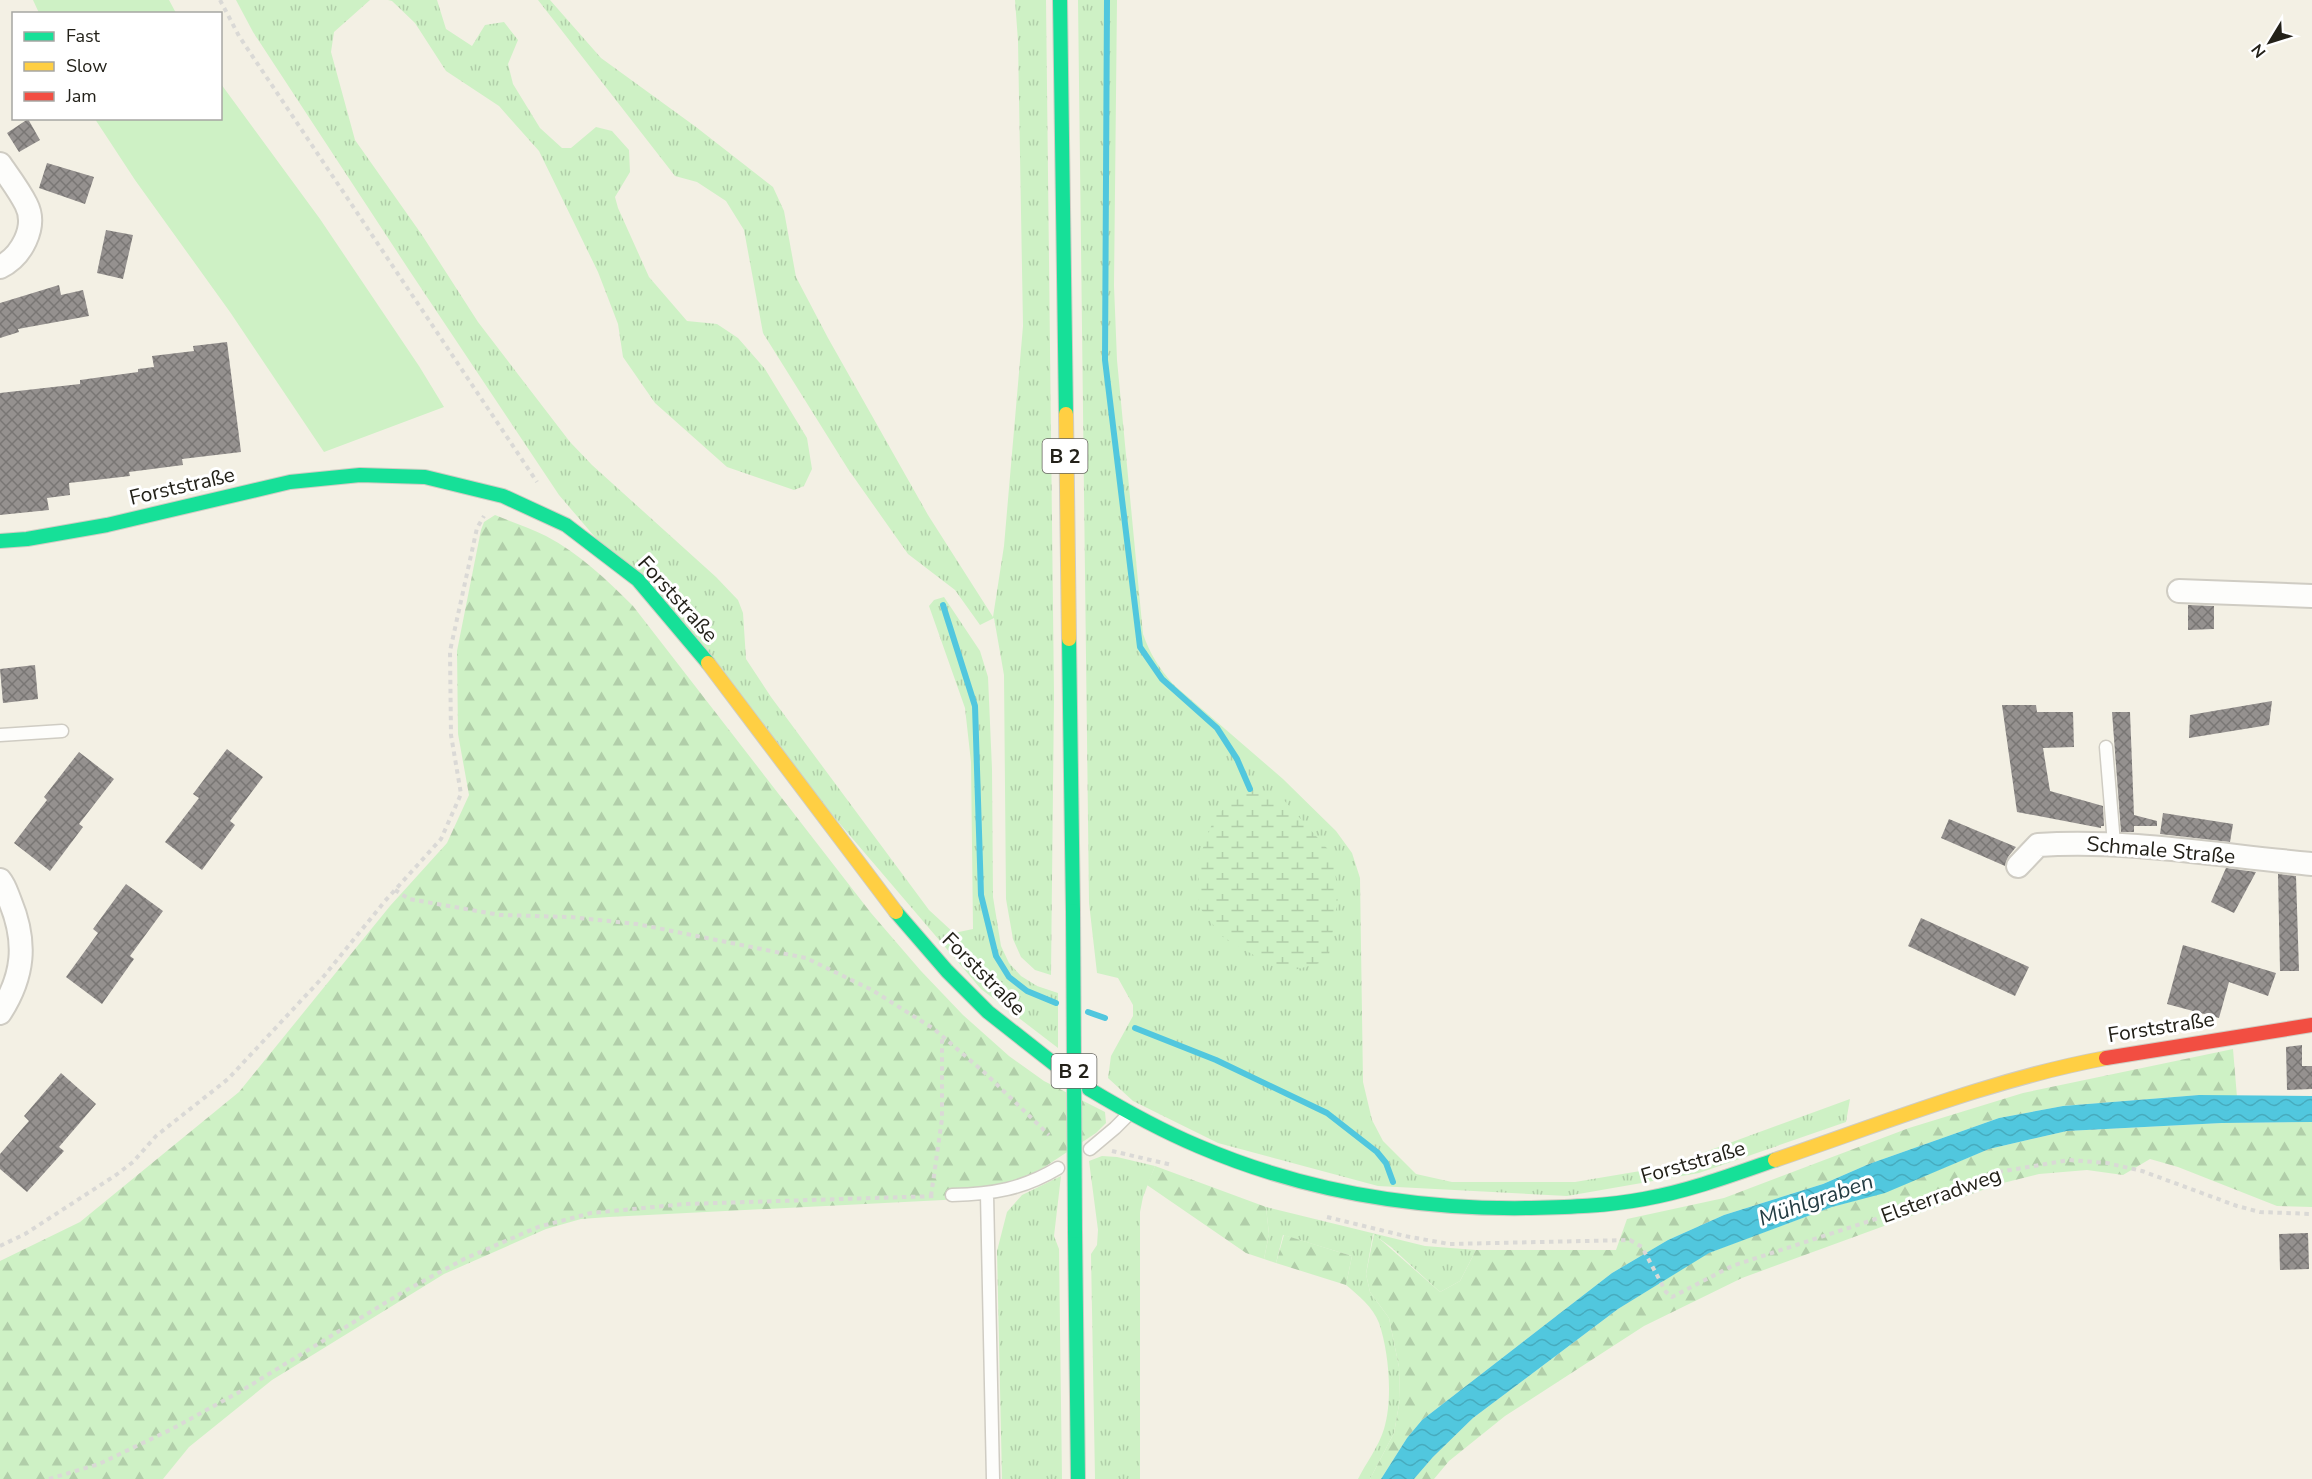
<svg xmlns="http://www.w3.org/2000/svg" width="2312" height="1479" font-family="'Nunito Sans',sans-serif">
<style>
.grass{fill:url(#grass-tufts)}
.forest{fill:url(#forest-firs)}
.wetland{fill:url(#wetland-marsh)}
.green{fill:#cef1c5}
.water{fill:url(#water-waves)}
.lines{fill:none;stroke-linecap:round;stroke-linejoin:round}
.stream{stroke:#51c7de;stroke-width:6}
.building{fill:url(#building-cross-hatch)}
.lane-casing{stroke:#cfccc3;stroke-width:15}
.street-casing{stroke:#cfccc3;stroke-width:26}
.fast-casing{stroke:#cfccc3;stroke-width:16}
.slow-casing{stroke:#cfccc3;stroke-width:16}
.jam-casing{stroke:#cfccc3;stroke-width:16}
.path{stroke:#dad9d6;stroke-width:4;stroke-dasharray:4.5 4.5;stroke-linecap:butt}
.lane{stroke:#fdfdfb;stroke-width:12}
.street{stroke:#fdfdfb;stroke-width:22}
.fast{stroke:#16e098;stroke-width:14}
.slow{stroke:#ffcf43;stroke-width:14}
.jam{stroke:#f24e42;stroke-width:14}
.fast-bridge-casing{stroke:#cfcdc7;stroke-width:16;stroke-linecap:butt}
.fast-bridge{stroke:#16e098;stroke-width:14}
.labels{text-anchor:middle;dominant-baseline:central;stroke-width:6;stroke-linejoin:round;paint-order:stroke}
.shield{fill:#fff;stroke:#65645e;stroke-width:1.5}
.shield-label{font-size:20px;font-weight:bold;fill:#232119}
.street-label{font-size:21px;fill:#232119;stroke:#fff}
.water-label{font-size:22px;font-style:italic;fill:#243c43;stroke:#fff}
</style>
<defs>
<pattern id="grass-tufts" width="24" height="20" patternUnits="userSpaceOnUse" patternTransform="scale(1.5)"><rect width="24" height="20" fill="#cef1c5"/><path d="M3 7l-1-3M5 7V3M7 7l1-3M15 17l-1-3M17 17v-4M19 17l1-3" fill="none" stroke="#b1cea9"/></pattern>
<pattern id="forest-firs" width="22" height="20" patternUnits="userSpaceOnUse" patternTransform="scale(1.5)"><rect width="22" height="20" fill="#cef1c5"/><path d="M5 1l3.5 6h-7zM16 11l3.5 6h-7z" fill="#b1cea9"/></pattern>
<pattern id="wetland-marsh" width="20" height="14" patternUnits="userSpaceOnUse" patternTransform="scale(1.5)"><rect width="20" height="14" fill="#cef1c5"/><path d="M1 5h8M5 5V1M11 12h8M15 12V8" fill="none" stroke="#b1cea9"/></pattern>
<pattern id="water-waves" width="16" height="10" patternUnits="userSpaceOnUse" patternTransform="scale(1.5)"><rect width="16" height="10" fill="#51c7de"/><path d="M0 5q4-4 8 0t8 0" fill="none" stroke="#46abbe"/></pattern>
<pattern id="building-cross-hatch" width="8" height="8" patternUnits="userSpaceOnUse" patternTransform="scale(1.5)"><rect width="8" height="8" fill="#95918f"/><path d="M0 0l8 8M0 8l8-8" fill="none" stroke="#797674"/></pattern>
</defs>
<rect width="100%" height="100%" fill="#f3f0e4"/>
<path class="grass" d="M 236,0 L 370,0 L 334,32 L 331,52 L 355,140 L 422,235 L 478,322 L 570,442 L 592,465 L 716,577 L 738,600 L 743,613 L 746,659 L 771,697 L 929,910 L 954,933 L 973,929 L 971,762 L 965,708 L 929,606 L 934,600 L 944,597 L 980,651 L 988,677 L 992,769 L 993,897 L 1001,946 L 1009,963 L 1021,976 L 1037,986 L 1058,993 L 1058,1048 L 981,989 L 559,495 L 409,270 L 253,32 Z
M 388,0 L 437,0 L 446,29 L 472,46 L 485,25 L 504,22 L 518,40 L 508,64 L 513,84 L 540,128 L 562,148 L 571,148 L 596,127 L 612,131 L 629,150 L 630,172 L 615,197 L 618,208 L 649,277 L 687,321 L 717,324 L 738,338 L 765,369 L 807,438 L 812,469 L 804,486 L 794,490 L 727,467 L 655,403 L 623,357 L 618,324 L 598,272 L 539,151 L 499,106 L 446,71 L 415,23 L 392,1 Z
M 538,0 L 550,0 L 601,58 L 696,127 L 773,187 L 784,211 L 796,277 L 828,338 L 928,515 L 993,617 L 1004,546 L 1023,326 L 1018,41 L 1015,0 L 1046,0 L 1054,696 L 1051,975 L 1035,970 L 1021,957 L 1013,939 L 1006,899 L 1004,675 L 994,618 L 980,625 L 955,590 L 908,554 L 848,469 L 763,333 L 744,230 L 726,201 L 697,182 L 675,176 Z
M 1078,0 L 1117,0 L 1114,286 L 1117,360 L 1143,634 C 1150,654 1159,668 1173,684 L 1283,779 L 1336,831 L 1352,853 L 1360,878 L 1363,1082 L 1372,1120 L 1383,1141 L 1416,1174 L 1452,1182 L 1575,1182 L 1664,1167 L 1850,1099 L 1846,1122 L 1699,1173 L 1567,1196 L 1378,1186 L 1218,1143 L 1133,1101 L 1108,1078 L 1111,1056 L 1133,1016 L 1133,1005 L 1118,978 L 1097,973 L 1089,903 Z
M 1102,1156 L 1117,1157 L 1155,1166 L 1143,1197 L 1140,1212 L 1140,1479 L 1095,1479 L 1091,1254 L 1097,1245 L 1098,1230 L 1089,1161 Z
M 1061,1176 L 1054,1236 L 1059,1249 L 1062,1479 L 1002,1479 L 997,1251 L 1007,1212 L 1022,1195 Z
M 1266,1207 L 1425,1246 L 1476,1250 L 1460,1281 L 1440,1292 L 1391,1247 L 1373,1234 L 1366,1274 L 1370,1292 L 1389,1318 L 1399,1367 L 1400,1399 L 1394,1433 L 1370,1479 L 1358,1479 C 1366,1463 1379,1446 1384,1429 C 1393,1400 1389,1352 1379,1323 C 1373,1307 1358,1295 1346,1285 L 1352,1256 L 1283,1235 L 1276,1263 L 1264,1259 L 1269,1234 Z"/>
<path class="forest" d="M 495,515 C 512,522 530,528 546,536 C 580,554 606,579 633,606 L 871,913 L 921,971 L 963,1015 L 1009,1056 L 1044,1081 L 1105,1112 L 1106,1123 L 1096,1133 L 1043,1168 L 1025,1177 L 963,1199 L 609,1217 L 581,1219 L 546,1229 L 444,1274 L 272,1380 L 189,1447 L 163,1479 L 0,1479 L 0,1261 L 80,1222 L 239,1092 L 390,906 L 447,843 L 469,795 L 458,734 L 457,651 L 481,530 L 484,522 Z
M 2233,1049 L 2237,1097 L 2199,1095 L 2063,1106 L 1999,1118 L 1869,1164 L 1823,1184 L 1724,1215 L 1668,1240 L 1612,1273 L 1422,1420 L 1407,1438 L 1381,1479 L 1370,1479 L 1394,1433 L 1400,1399 L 1399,1367 L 1389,1318 L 1370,1292 L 1366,1274 L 1374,1234 L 1440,1292 L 1460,1281 L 1476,1250 L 1616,1250 L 1627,1219 L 1724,1198 L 1909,1128 L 2023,1093 Z
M 2312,1122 L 2312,1207 L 2277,1206 L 2178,1167 L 2150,1159 L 2123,1175 L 2087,1170 L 2039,1174 L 1999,1184 L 1742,1278 L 1644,1326 L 1505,1416 L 1449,1461 L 1434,1479 L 1414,1479 L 1433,1457 L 1473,1418 L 1618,1309 L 1708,1253 L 1832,1207 L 1885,1192 L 1989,1149 L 2067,1131 L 2222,1123 Z
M 1155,1166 L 1266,1207 L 1269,1234 L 1264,1259 L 1246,1253 L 1147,1185 Z
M 1284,1235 L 1352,1256 L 1346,1285 L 1276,1263 Z"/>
<path class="wetland" d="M 1250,789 L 1282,798 L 1333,855 L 1338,897 L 1328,961 L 1290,971 L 1262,960 L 1223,937 L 1199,907 L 1198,861 L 1215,816 Z"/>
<path class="green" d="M 33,0 L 169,0 L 176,13 L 39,13 Z
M 221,84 L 320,219 L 419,366 L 444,407 L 324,452 L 230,312 L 135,180 L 95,119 L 220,118 Z"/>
<path class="water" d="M 2199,1095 L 2312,1096 L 2312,1122 L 2222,1123 L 2067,1131 L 1989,1149 L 1885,1193 L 1832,1207 L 1709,1253 L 1618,1309 L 1473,1418 L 1433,1457 L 1414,1479 L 1381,1479 L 1407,1438 L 1422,1420 L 1612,1273 L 1668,1240 L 1724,1215 L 1823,1184 L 1869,1164 L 1999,1118 L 2063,1106 Z"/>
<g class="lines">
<path class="stream" d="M 1107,0 L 1105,360 L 1140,647 L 1162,679 L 1217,728 L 1237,759 L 1250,789
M 943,605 L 975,706 L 981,895 L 996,956 L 1009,977 L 1027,991 L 1056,1003
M 1088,1012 L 1105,1018
M 1135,1028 L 1216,1060 L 1327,1113 L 1377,1152 L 1386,1163 L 1393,1182"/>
</g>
<path class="building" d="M 28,119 L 40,140 L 19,152 L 7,133 Z
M 47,163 L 94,177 L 85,204 L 39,188 Z
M 106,230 L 133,235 L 123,279 L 97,273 Z
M 59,285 L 61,295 L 83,290 L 89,316 L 18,329 L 19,332 L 0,338 L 0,303 Z
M 227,342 L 241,452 L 182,459 L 183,465 L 129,472 L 130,476 L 69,483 L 70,495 L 47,498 L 49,510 L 0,515 L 0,393 L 80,384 L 80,380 L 138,372 L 138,369 L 154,367 L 152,356 L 194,351 L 193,346 Z
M 2188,605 L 2214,606 L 2214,629 L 2188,630 Z
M 35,665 L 38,699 L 3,703 L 0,669 Z
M 2272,701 L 2269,725 L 2189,738 L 2190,715 Z
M 2002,705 L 2036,705 L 2037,712 L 2073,712 L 2074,747 L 2043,748 L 2050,791 L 2103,806 L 2104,826 L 2101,826 L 2101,828 L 2017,812 Z
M 2112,712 L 2130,712 L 2134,815 L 2157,821 L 2157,826 L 2134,826 L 2134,832 L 2121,832 Z
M 227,749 L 263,777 L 230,821 L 235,825 L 202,870 L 165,842 L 199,798 L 193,794 Z
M 79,752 L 114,779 L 79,824 L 83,827 L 50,871 L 14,843 L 47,800 L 44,797 Z
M 2163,813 L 2233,824 L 2230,842 L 2160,834 Z
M 1949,819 L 2016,847 L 2008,857 L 2005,866 L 1941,838 Z
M 2226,868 L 2256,872 L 2234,913 L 2211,902 Z
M 2278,874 L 2296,876 L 2299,971 L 2280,971 Z
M 126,884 L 163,911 L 130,956 L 134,959 L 102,1004 L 66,977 L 98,933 L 93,929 Z
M 1921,918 L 2029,967 L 2015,996 L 1908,946 Z
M 2183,945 L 2276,973 L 2268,996 L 2229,982 L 2219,1018 L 2167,1004 Z
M 2302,1045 L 2302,1066 L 2312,1066 L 2312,1089 L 2287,1090 L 2286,1047 Z
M 61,1073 L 96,1104 L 59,1147 L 64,1151 L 27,1192 L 0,1169 L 0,1154 L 29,1121 L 24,1116 Z
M 2308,1233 L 2309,1269 L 2280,1270 L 2279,1234 Z"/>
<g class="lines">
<g class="lane-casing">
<path id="lane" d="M 0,735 L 62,731
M 2106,747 L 2114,844
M 1090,1149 L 1115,1128 L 1129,1114
M 987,1194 L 993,1479
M 952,1195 C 993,1194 1023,1189 1058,1168"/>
</g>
<g class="street-casing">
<path id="street" d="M 0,164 C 9,177 19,190 26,204 C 38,227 21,257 0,267
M 2179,591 L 2312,596
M 2018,866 L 2038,845 C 2130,839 2221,856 2312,864
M 0,880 C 5,886 7,894 10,901 C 27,942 24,976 0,1013"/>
</g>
<g class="fast-casing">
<path id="fast" d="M 1060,0 L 1066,414
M 0,541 L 27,539 L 107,525 L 290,482 L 360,475 L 425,477 L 503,496 L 566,525 L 638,580 L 708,663
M 1069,639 L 1073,911
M 896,912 L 947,971 L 988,1012 L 1058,1067
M 1089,1089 C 1124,1110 1160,1130 1198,1146 C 1303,1191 1417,1210 1531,1208 C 1569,1207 1607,1206 1644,1199 C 1689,1191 1732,1175 1775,1160
M 1075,1231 L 1078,1479"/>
</g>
<g class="slow-casing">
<path id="slow" d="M 1066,414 L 1069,639
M 708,663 L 896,912
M 1775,1160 C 1884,1123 1993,1079 2106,1058"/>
</g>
<g class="jam-casing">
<path id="jam" d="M 2106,1058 L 2312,1025"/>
</g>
<path class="path" d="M 220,0 L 239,36 L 537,482
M 395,890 L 409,899 L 500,915 L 570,917 L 637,924 L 806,958 L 872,990 L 934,1029 L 985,1073 L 1049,1135
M 1112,1151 L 1172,1165
M 931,1196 L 942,1119 L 942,1037
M 1327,1217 L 1405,1236 L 1449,1244 L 1630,1240 L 1642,1247 L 1666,1292 L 1672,1297 L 1732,1266 L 1891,1214 L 1993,1173 L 2069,1160 L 2107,1163 L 2142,1171 L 2237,1206 L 2260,1212 L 2312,1214
M 0,1246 L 25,1234 L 116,1175 L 133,1162 L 156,1136 L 228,1079 L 324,976 L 385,901 L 441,839 L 461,794 L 451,735 L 450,651 L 477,528 L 484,516
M 49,1479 L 99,1464 L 172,1429 L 241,1391 L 403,1292 L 464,1259 L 538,1227 L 591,1213 L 685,1204 L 937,1196"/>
<use href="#lane" class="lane"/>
<use href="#street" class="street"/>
<use href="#fast" class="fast"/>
<use href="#slow" class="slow"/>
<use href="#jam" class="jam"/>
<g class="fast-bridge-casing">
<path id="fast-bridge" d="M 1073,911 L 1075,1231"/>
</g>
<use href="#fast-bridge" class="fast-bridge"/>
</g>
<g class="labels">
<g class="shield">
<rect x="1042.5" y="439" width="45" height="34" rx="4.5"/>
<rect x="1051.5" y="1054" width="45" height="34" rx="4.5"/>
</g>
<g class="shield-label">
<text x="1065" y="456">B 2</text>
<text x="1074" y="1071">B 2</text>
</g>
<g class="street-label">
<text transform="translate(182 486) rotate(-13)">Forststraße</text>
<text transform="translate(678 599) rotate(48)">Forststraße</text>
<text transform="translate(2161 850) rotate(5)">Schmale Straße</text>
<text transform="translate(984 974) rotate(45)">Forststraße</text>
<text transform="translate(2161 1027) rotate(-9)">Forststraße</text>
<text transform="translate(1693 1162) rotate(-16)">Forststraße</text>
<text transform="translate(1941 1195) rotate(-20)">Elsterradweg</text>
</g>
<g class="water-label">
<text transform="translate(1816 1200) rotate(-19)">Mühlgraben</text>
</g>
</g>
<rect x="12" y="12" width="210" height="108" fill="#ffffff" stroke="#a7a6a3" stroke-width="1.5"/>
<rect x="24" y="32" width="30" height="9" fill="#16e098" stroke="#a7a6a3" stroke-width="1.5"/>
<text x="66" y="42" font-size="18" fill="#232119">Fast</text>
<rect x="24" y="62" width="30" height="9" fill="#ffcf43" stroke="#a7a6a3" stroke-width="1.5"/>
<text x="66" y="72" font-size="18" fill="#232119">Slow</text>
<rect x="24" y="92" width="30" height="9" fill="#f24e42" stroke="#a7a6a3" stroke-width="1.5"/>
<text x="66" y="102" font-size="18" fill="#232119">Jam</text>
<g transform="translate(2270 42) rotate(232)" stroke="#ffffff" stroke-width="4.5" paint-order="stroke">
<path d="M0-4.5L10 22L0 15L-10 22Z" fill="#232119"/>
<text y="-9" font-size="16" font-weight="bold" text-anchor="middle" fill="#232119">N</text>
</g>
</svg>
